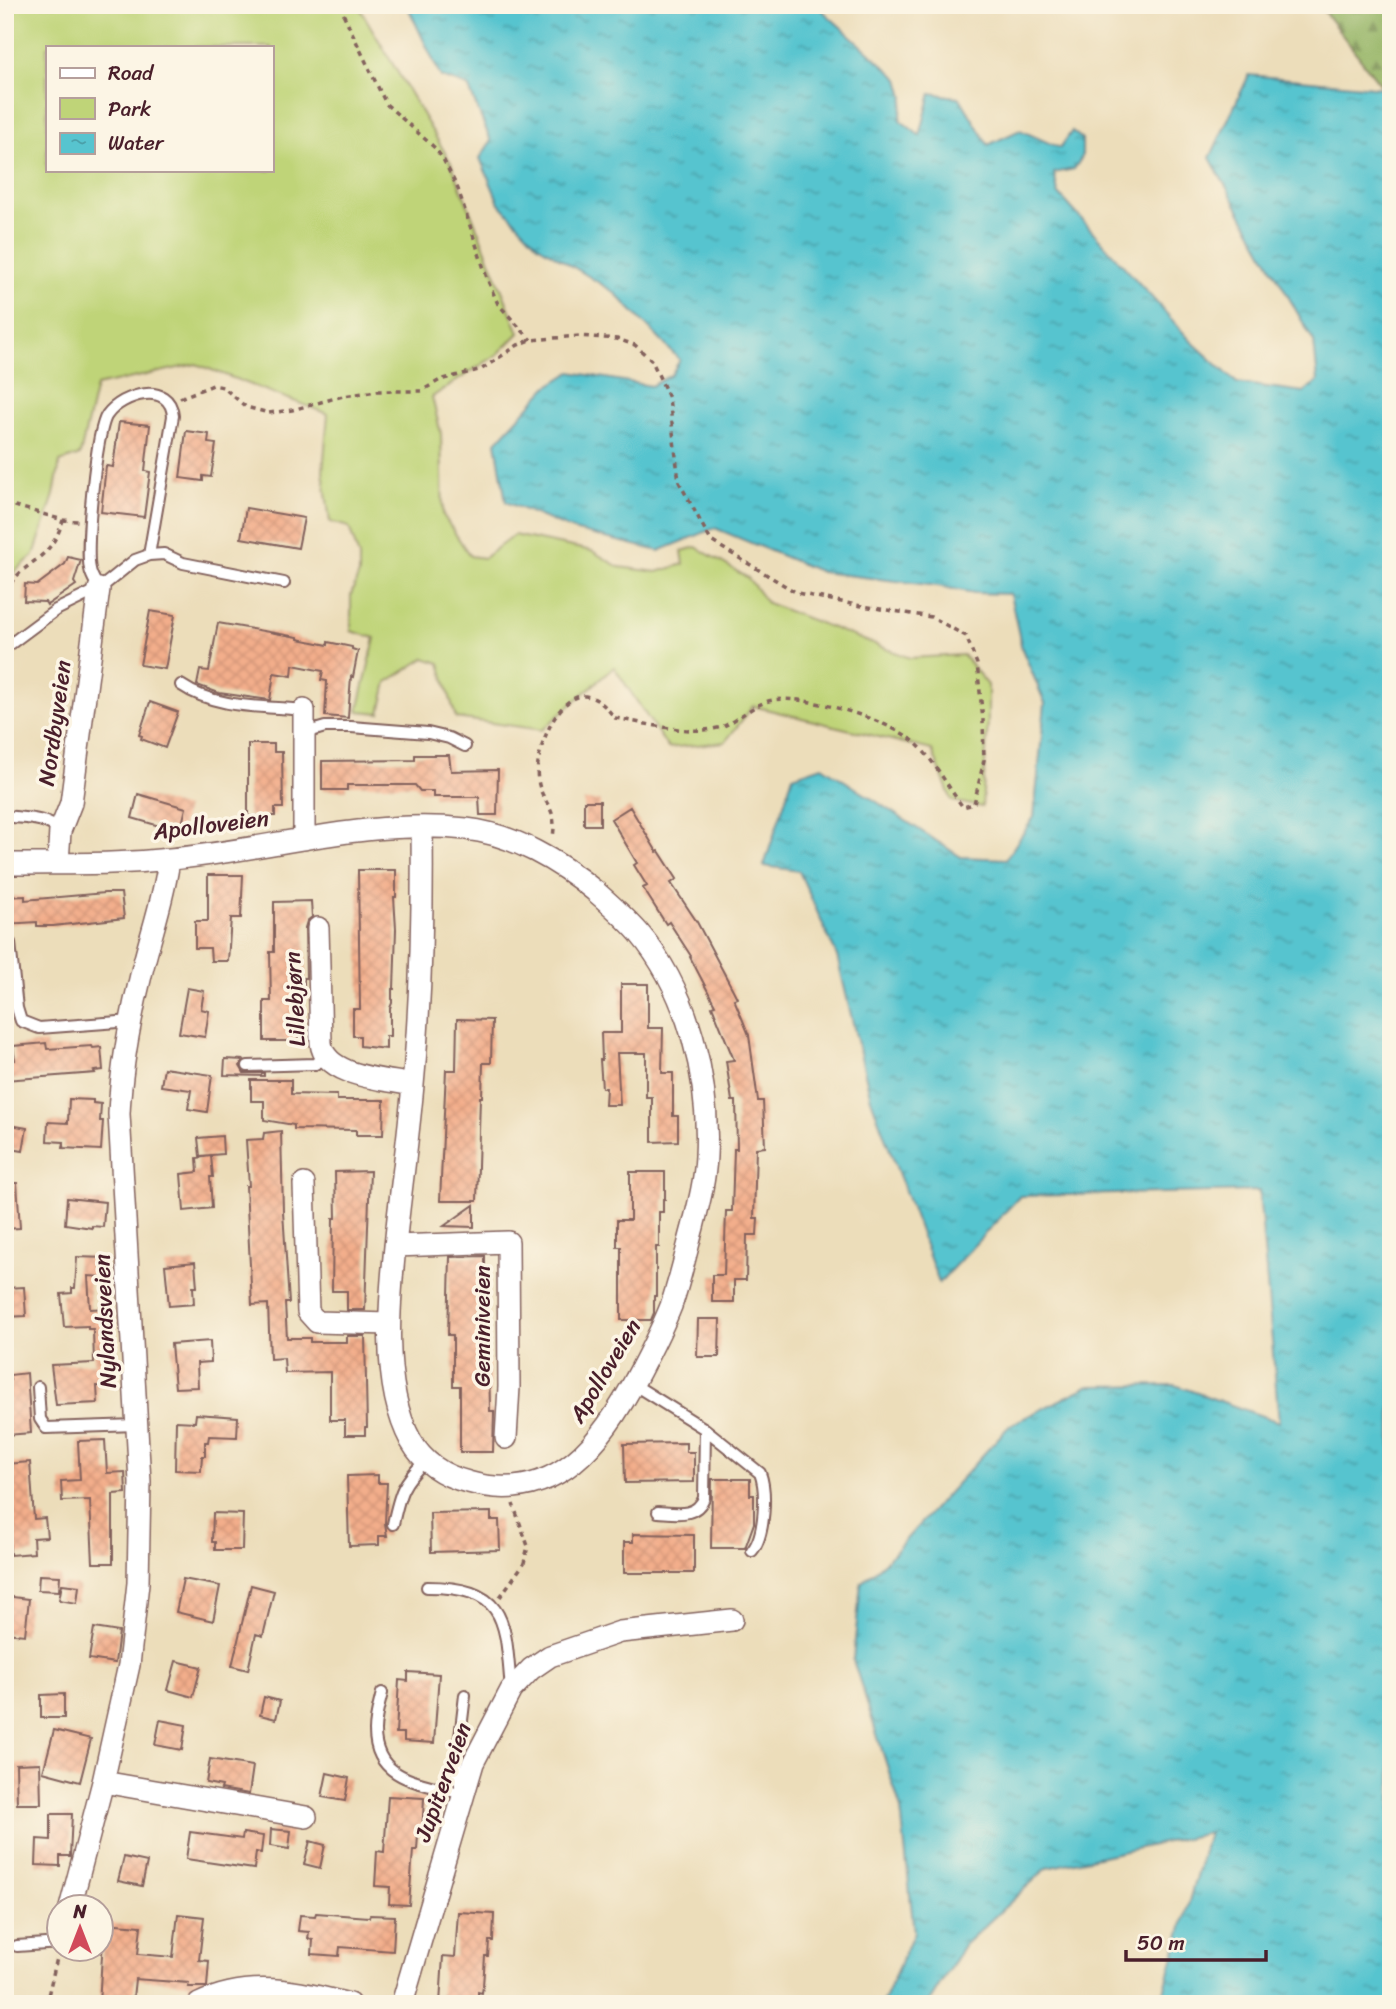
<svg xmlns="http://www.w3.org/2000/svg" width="1396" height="2009" font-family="Sriracha,sans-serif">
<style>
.green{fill:#bfd478;stroke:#847a52;stroke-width:2;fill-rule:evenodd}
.forest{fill:url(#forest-firs);stroke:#706a4a;stroke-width:2}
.water{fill:url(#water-ripples);stroke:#50727d;stroke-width:2}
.building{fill:url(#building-cross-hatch)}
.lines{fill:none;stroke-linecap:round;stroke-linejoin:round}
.service-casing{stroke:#83625d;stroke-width:14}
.minor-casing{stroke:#83625d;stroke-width:24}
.path{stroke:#83625d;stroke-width:3.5;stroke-dasharray:5 5;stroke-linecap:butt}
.service{stroke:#fff;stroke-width:10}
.minor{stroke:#fff;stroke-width:21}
.labels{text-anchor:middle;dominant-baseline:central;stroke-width:7;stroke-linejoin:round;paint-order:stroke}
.street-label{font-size:23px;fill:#4a1f2b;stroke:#fcf5e5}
</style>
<defs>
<pattern id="forest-firs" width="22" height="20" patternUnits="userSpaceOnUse" patternTransform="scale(1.75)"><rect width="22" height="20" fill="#97b668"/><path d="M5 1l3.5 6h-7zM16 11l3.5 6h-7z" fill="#7d9356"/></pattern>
<pattern id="water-ripples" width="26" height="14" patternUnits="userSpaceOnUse" patternTransform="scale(1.75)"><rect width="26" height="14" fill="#57c4cf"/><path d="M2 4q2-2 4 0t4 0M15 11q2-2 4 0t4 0" fill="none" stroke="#4a9fa8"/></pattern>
<pattern id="building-cross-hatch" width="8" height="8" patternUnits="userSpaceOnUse" patternTransform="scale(1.75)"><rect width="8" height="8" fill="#f3ae8b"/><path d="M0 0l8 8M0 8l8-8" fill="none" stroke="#d29578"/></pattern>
</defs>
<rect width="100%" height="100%" fill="#fcf5e5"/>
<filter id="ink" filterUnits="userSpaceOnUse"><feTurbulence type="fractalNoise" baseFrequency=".0143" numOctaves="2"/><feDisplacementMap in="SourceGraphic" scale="14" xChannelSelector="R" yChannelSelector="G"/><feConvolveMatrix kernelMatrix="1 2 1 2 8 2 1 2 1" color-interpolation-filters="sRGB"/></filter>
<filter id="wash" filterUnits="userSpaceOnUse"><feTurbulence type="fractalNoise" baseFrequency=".00686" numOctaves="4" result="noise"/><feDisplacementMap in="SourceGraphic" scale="28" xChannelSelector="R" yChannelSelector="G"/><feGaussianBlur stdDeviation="1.57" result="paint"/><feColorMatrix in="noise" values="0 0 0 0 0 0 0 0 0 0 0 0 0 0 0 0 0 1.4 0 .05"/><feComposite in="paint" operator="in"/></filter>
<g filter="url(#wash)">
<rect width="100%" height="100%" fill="#ecddba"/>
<path class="green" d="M 5,5 L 358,5 L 451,163 L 519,333 L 498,354 L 432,397 L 441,434 L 443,515 L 470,556 L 484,558 L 514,535 L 592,551 L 619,567 L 657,572 L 684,564 L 682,551 L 696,547 L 748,578 L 767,603 L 910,658 L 963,655 L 988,685 L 988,722 L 982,807 L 952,801 L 932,750 L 753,706 L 725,742 L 668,748 L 614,667 L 542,730 L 456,718 L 440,663 L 425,658 L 387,682 L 380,713 L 358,711 L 375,638 L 351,631 L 351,595 L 359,574 L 359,557 L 349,527 L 330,522 L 323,471 L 328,414 L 196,364 L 96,386 L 80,455 L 60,462 L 54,495 L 34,555 L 5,580 ZM 47,47 L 271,47 L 271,170 L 47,170 Z"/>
<path class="forest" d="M 1319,5 L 1391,5 L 1391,93 L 1383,88 Z"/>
<path class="water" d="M 407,5 L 816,5 L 899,79 L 904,97 L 900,120 L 920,136 L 931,93 L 960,98 L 988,145 L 1020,130 L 1060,148 L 1072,131 L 1082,139 L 1082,157 L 1074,169 L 1054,173 L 1058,193 L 1190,340 L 1237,383 L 1304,392 L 1318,381 L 1314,342 L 1210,158 L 1249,75 L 1383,88 L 1391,93 L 1391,2004 L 1163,2004 L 1164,1992 L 1208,1833 L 1047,1868 L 964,1945 L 928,2004 L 882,2004 L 914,1932 L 901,1809 L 853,1660 L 861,1583 L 889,1558 L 1010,1425 L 1088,1386 L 1175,1385 L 1279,1422 L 1259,1191 L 1020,1196 L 939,1283 L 871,1099 L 837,956 L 799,871 L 764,866 L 793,776 L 822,766 L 961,857 L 1006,859 L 1034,817 L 1045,703 L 1022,649 L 1010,594 L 974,593 L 938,586 L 821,572 L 715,528 L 659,551 L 573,530 L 506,502 L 496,442 L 547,387 L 571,372 L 651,386 L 671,375 L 680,360 L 614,292 L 538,245 L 499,203 L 480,158 L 491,141 L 468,86 L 441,77 Z"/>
<g id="blocks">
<path class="building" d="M 119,422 L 150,425 L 145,471 L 150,472 L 144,517 L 101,512 L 106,466 L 113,467 Z
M 186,431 L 209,434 L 208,443 L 216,444 L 211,477 L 203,476 L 203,481 L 180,478 Z
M 246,508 L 304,518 L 298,548 L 241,538 Z
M 68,557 L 81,560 L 74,582 L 76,585 L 47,605 L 45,602 L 24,601 L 25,584 L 37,585 L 65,564 Z
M 150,611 L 175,615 L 165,669 L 140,665 Z
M 218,623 L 298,637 L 298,639 L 328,645 L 328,642 L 352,647 L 352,649 L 358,651 L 353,677 L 351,676 L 348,718 L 325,716 L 327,681 L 321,680 L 323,671 L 293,665 L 292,676 L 274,673 L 270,700 L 219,693 L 197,685 L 200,670 L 209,671 Z
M 150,702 L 178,712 L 165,748 L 141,739 L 142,736 L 139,735 Z
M 248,744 L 274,744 L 274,752 L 282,752 L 283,808 L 275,808 L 275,816 L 248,816 Z
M 415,755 L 449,755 L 451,771 L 498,770 L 497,815 L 480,815 L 479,797 L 433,797 L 433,791 L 420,791 L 415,785 L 347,785 L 347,790 L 322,790 L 322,761 L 415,760 Z
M 138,794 L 186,808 L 180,832 L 132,818 Z
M 584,801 L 600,801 L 600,825 L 584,825 Z
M 630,807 L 657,852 L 659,851 L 677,879 L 671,883 L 697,922 L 733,990 L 737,998 L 734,999 L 749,1035 L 758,1101 L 763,1101 L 765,1147 L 756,1148 L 754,1218 L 758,1218 L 757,1235 L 747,1235 L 746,1280 L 734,1280 L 734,1302 L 712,1302 L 712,1275 L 724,1275 L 726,1211 L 732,1211 L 734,1149 L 737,1149 L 736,1101 L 732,1101 L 726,1061 L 734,1060 L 712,1006 L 715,1005 L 690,957 L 691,956 L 669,922 L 666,924 L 643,888 L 647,886 L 634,865 L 637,863 L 611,819 Z
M 358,870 L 396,870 L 396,897 L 394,897 L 396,929 L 394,989 L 392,989 L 392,1003 L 390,1008 L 390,1036 L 386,1036 L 386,1049 L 360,1046 L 360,1036 L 353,1036 L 353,1009 L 360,1009 Z
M 208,875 L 243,875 L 241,918 L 231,918 L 228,961 L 211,961 L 210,948 L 195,948 L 195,921 L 208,921 Z
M 105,893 L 121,893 L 124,918 L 53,926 L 37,926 L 37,922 L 5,924 L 5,897 L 25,896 L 25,900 Z
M 311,901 L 312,917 L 307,921 L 305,928 L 306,978 L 304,978 L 304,992 L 301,992 L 301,1027 L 298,1027 L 298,1041 L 264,1041 L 264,1001 L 271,1001 L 270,952 L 274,952 L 274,902 Z
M 621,984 L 648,984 L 648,1028 L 663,1028 L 662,1073 L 673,1073 L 673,1116 L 678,1116 L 678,1141 L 652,1142 L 652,1097 L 646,1097 L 646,1053 L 617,1053 L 620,1105 L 605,1105 L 606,1088 L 602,1088 L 600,1060 L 602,1060 L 601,1033 L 621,1033 Z
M 187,988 L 204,991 L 201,1009 L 209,1011 L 205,1037 L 179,1033 Z
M 457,1019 L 492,1020 L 491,1063 L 483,1063 L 482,1097 L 480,1097 L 477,1201 L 440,1201 L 446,1070 L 456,1070 Z
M 46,1043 L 47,1049 L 92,1046 L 93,1048 L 101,1047 L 103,1070 L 94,1071 L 95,1073 L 5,1080 L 5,1061 L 15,1060 L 13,1046 Z
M 225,1059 L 243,1060 L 240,1066 L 244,1073 L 264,1073 L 264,1076 L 224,1075 Z
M 164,1068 L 212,1075 L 207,1112 L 188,1109 L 191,1090 L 161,1086 Z
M 251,1080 L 291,1080 L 291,1094 L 337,1095 L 337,1100 L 384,1100 L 383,1135 L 356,1135 L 356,1130 L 294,1129 L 294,1125 L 264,1120 L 264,1101 L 251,1101 Z
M 69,1099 L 93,1100 L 93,1103 L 101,1104 L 100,1121 L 103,1121 L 101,1150 L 63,1148 L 64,1142 L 47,1141 L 48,1122 L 68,1123 Z
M 5,1124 L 27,1128 L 23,1151 L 5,1148 Z
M 281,1131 L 283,1212 L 289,1303 L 285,1303 L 287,1338 L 310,1338 L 310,1342 L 347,1342 L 347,1336 L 365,1336 L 367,1427 L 365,1427 L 365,1435 L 345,1435 L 345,1420 L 330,1420 L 330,1372 L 285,1373 L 284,1358 L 270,1359 L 268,1304 L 252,1305 L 246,1186 L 249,1186 L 246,1140 L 263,1139 L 264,1133 Z
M 222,1136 L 223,1154 L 200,1156 L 198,1138 Z
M 211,1156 L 213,1177 L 210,1177 L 212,1208 L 184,1211 L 181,1174 L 198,1172 L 197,1158 Z
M 370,1171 L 365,1310 L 347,1310 L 347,1291 L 332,1291 L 333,1218 L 336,1218 L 335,1172 Z
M 630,1172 L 665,1172 L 665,1199 L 663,1199 L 663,1212 L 659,1212 L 659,1247 L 656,1247 L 656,1296 L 654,1296 L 654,1313 L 651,1320 L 621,1320 L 621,1247 L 617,1247 L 617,1220 L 630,1220 Z
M 5,1183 L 17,1183 L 20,1228 L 5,1229 Z
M 67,1198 L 105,1202 L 103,1227 L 92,1226 L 92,1228 L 65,1224 Z
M 474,1205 L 474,1227 L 444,1226 Z
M 485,1256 L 485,1359 L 489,1359 L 490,1411 L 494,1411 L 493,1452 L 460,1452 L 460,1386 L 453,1386 L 453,1335 L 448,1335 L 450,1257 Z
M 77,1257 L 105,1258 L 104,1277 L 88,1276 L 90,1309 L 111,1308 L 112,1328 L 108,1328 L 111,1386 L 97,1386 L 98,1403 L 56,1405 L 51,1365 L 94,1363 L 93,1329 L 88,1329 L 88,1326 L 64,1327 L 61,1294 L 72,1293 L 72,1288 L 75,1288 Z
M 195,1262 L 197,1287 L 193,1287 L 194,1304 L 169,1306 L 165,1265 Z
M 24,1287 L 26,1316 L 5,1317 L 5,1288 Z
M 698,1319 L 720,1319 L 719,1357 L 697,1357 Z
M 210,1341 L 211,1362 L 197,1363 L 198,1387 L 175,1388 L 171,1344 Z
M 27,1373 L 31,1433 L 7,1435 L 5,1381 L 10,1380 L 9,1375 Z
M 196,1414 L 238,1417 L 237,1437 L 209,1436 L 208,1442 L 205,1442 L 205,1456 L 202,1456 L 201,1471 L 175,1470 L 176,1421 L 195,1422 Z
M 105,1440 L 107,1473 L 125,1472 L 126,1493 L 113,1494 L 113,1563 L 93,1563 L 90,1500 L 62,1501 L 61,1481 L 80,1480 L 78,1441 Z
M 686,1443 L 686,1452 L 694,1452 L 694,1482 L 625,1483 L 624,1444 Z
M 30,1462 L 34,1519 L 45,1518 L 47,1537 L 33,1538 L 34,1553 L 10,1555 L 6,1464 Z
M 378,1475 L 378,1483 L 387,1483 L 385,1523 L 387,1536 L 379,1536 L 379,1545 L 349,1546 L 347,1476 Z
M 712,1479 L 750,1479 L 750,1495 L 754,1495 L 754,1523 L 745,1548 L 711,1548 Z
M 491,1512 L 491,1520 L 499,1520 L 500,1550 L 431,1552 L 430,1513 Z
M 213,1513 L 243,1514 L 242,1550 L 215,1550 L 215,1542 L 212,1542 Z
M 633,1534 L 694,1535 L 694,1573 L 624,1573 L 624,1542 L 633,1542 Z
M 39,1575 L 60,1576 L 59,1591 L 38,1590 Z
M 183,1579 L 220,1586 L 213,1621 L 176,1612 Z
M 62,1584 L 79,1586 L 77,1603 L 59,1600 Z
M 251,1585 L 274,1591 L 263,1636 L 256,1634 L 248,1670 L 232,1666 Z
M 5,1596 L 29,1599 L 25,1635 L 5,1633 Z
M 94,1628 L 119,1632 L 115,1663 L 89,1659 Z
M 176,1661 L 201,1667 L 193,1697 L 168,1690 Z
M 408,1672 L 439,1674 L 434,1743 L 404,1741 L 404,1733 L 396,1733 L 399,1680 L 408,1681 Z
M 64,1694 L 64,1718 L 41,1718 L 41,1695 Z
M 264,1697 L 280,1701 L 276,1719 L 260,1715 Z
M 160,1720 L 186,1725 L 182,1750 L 155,1745 Z
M 54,1730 L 91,1739 L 80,1782 L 43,1772 Z
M 210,1759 L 253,1766 L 249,1794 L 221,1789 L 222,1786 L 206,1783 Z
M 40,1763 L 41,1804 L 17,1804 L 16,1764 Z
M 327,1773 L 349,1778 L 345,1801 L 322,1797 Z
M 388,1796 L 424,1798 L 422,1835 L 418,1835 L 417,1850 L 413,1850 L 409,1905 L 389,1904 L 390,1887 L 375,1886 L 377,1851 L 384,1852 Z
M 51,1814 L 72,1814 L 70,1856 L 60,1856 L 60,1866 L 36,1865 L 37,1839 L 51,1840 Z
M 271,1829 L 291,1831 L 289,1849 L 270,1846 Z
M 190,1832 L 242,1839 L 243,1833 L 263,1836 L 261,1853 L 256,1852 L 254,1869 L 186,1859 Z
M 310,1841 L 325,1845 L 320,1868 L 304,1864 Z
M 124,1857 L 147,1862 L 142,1886 L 118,1881 Z
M 458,1912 L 494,1914 L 493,1941 L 489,1941 L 488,1956 L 485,1956 L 483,1986 L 482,1993 L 478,1992 L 478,2001 L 472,2001 L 472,2004 L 440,2004 L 443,1956 L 455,1957 Z
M 316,1913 L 369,1917 L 370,1915 L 395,1916 L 393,1951 L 340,1947 L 339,1956 L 312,1954 L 313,1940 L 308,1939 L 309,1932 L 298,1931 L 300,1915 L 315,1916 Z
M 178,1914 L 204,1917 L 199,1960 L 209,1961 L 207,1987 L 188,1987 L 189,1983 L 135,1979 L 133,1998 L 130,1998 L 129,2004 L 99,2004 L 104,1923 L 141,1926 L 138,1954 L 173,1957 Z"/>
</g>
</g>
<g filter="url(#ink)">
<use href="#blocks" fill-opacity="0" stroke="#83625d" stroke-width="2"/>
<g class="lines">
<g class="service-casing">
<path id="service" d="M 99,589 C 96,583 91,576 90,569 C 85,549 96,430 107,415 C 122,394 170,380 173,416 L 149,555
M 5,648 L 56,610 L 99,589 L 135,560 L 149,555 L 164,554 L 183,563 L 284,583
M 181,685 C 216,709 264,706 304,710
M 305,733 L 325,727 L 351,727 L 428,733 L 449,738 L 465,746
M 5,816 C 25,819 44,816 60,831
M 10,943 L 17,1008 L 21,1021 L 39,1028 L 132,1021
M 248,1066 L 315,1064 L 326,1058
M 633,1384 L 705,1429 L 760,1473 C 767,1491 765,1536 752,1551
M 38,1387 L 40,1419 L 46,1428 L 137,1425
M 658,1512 C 675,1513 696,1518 704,1498 L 705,1429
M 393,1524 C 400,1492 402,1484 425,1461
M 427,1587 C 509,1587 505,1623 511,1690
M 382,1693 C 379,1705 375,1718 375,1731 C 375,1782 425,1783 463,1794
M 462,1791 L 456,1771 L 465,1695
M 17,1946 L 60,1943"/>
</g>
<g class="minor-casing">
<path id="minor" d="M 304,839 L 304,710
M 58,863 L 60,831 L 71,803 L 99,589
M 5,864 C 60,863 116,865 170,859 C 269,850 366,818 466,829 C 513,834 560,862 595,891 C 610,904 626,918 639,933 C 689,992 710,1080 706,1156 C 705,1180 699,1203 693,1227 C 686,1253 680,1280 671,1306 C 662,1329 651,1350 640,1371 C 604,1441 556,1507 468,1482 C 444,1476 424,1464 411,1441 C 378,1381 391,1284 398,1218 C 403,1174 409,1130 413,1085 C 421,1000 423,914 422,828
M 318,928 L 321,1043 C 325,1077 385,1079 413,1085
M 304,1184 L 308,1312 L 317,1322 L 389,1324
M 395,1246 L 508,1242 L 509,1387 L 506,1438
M 103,1782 L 306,1817
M 70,1908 L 103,1782 L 129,1665 L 138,1583 L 140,1482 L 119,1114 C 121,1067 130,1020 141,975 C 150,936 164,899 169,860
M 199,2004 C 249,1979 297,1991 349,2004
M 402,2004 L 473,1763 L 511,1690 L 531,1669 L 550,1656 L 620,1632 L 732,1620"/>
</g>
<path class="path" d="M 339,5 L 386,104 L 435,148 L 443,159 L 458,189 L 488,281 L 498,304 L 531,340
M 180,398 L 213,385 L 223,387 L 246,407 L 269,413 L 292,410 L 343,396 L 377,391 L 421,391 L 440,380 L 482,369 L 518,345 L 531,340 L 579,336 L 617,339 L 635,345 L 652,361 L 669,398 L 679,482 L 711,541 L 797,593 L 856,605 L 931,617 L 966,636 L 977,664 L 983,720 L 984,760 L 974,804 L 963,807 C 946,785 933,757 911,739 C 886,720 805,694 773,700 C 756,703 741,717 726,725 C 699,738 644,723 615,718 C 606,707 599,698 585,696 C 556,694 533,757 538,780 C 542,805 558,806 553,837
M 5,503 L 63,520 L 78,521
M 5,592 C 24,558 50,564 63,520
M 500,1597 L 524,1563 L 528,1546 L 513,1504
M 5,1999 L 18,1999 L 29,2004
M 46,2004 L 57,1958"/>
<use href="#service" class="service"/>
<use href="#minor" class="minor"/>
</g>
</g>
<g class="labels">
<g class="street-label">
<text transform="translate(55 723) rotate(-82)">Nordbyveien</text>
<text transform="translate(211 825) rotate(-7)">Apolloveien</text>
<text transform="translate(295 999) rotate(-93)">Lillebjørn</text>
<text transform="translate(105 1321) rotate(-93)">Nylandsveien</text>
<text transform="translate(482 1326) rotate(-90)">Geminiveien</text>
<text transform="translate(605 1371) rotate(-59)">Apolloveien</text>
<text transform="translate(443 1782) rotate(-70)">Jupiterveien</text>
</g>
</g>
<rect width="1396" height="2009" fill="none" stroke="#fcf5e5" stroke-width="28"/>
<rect x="46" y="46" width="228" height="126" fill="#fcf5e5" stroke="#b59f9b" stroke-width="2"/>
<rect x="60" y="68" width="35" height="10" fill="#ffffff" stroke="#b59f9b" stroke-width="2"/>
<text x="108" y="80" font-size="21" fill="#4a1f2b">Road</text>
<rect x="60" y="98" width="35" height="21" fill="#bfd478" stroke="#b59f9b" stroke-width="2"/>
<text x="108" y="116" font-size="21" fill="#4a1f2b">Park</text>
<rect x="60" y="133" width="35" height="21" fill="url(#water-ripples)" stroke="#b59f9b" stroke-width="2"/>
<text x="108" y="150" font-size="21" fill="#4a1f2b">Water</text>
<g transform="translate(80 1928)"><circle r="33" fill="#fcf5e5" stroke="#b59f9b" stroke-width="2"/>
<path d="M0-5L12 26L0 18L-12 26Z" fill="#d1495b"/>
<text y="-10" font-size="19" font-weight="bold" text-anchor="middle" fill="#4a1f2b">N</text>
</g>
<path d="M1126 1950v10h140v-10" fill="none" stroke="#4a1f2b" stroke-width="3.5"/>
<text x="1137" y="1950" font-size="21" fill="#4a1f2b" stroke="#fcf5e5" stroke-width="5" paint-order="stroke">50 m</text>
</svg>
